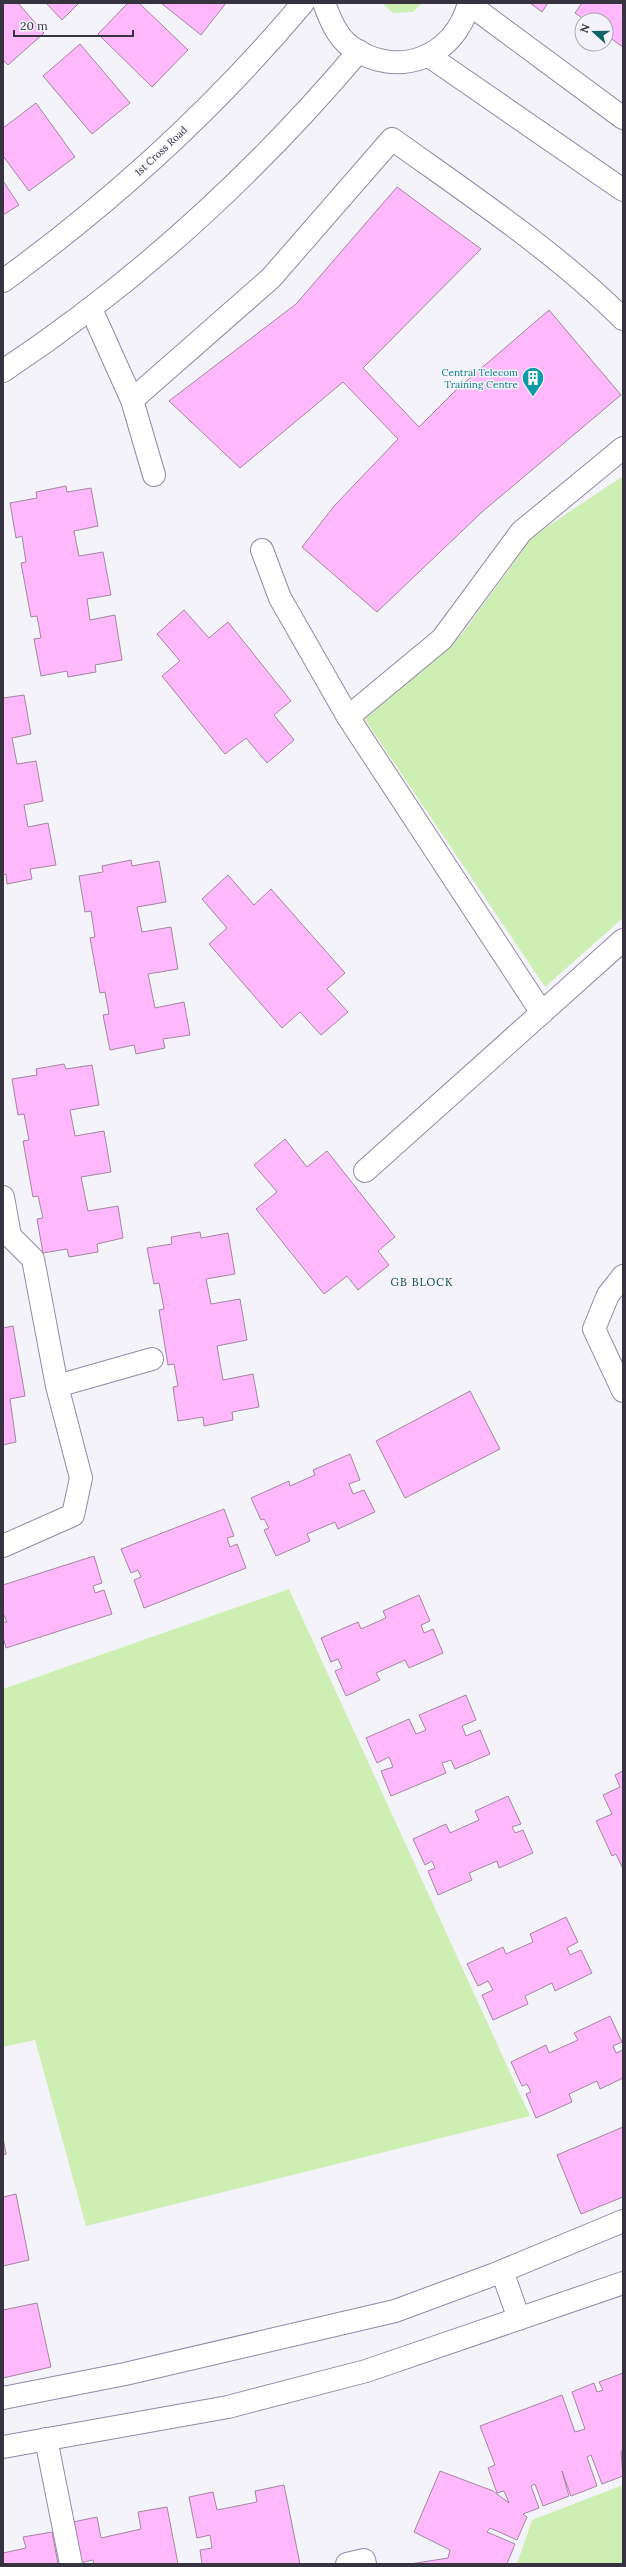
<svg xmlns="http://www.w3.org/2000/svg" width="626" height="2567" font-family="Lora,serif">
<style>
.green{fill:#cdefb3}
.building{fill:#feb8fb;stroke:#a287a1}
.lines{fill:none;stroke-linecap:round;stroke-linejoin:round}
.service-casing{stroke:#9588a9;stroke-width:24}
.minor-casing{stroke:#9588a9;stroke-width:24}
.tertiary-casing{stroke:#9588a9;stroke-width:24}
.service{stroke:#fff;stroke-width:22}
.minor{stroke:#fff;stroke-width:22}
.tertiary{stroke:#fff;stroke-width:22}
.labels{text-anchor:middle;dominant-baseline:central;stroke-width:3;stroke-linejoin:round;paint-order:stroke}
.street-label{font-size:10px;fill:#373240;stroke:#f5f3fa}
.culture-label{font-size:10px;fill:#0d838f;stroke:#f5f3fa;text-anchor:end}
.neighbourhood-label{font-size:11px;letter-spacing:1px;fill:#094a4b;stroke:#f5f3fa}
</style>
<rect width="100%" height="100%" fill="#f5f3fa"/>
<path class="green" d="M 382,3 L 422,3 L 413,12 L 393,13 Z
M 623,476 L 623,918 L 545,987 L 364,718 L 462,634 L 532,537 Z
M 289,1589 L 530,2116 L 86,2226 L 35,2040 L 3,2047 L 3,1689 Z
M 623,2485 L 623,2564 L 517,2564 L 532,2520 Z"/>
<path class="building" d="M 3,3 L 18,3 L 44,33 L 8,65 L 3,60 Z
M 46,3 L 79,3 L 62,20 Z
M 128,3 L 139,3 L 188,50 L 152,87 L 98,34 Z
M 161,3 L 226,3 L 201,35 Z
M 530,3 L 548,3 L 542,12 Z
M 582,3 L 623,3 L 623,47 L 606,35 L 606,20 L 585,20 L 575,13 Z
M 80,44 L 130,103 L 92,134 L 43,76 Z
M 36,103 L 75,157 L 29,191 L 3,156 L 3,128 Z
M 3,181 L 19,205 L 3,215 Z
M 397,187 L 481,249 L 363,368 L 419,427 L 456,390 L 549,310 L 621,395 L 482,512 L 377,612 L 302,547 L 335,505 L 398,439 L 343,382 L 240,468 L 169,401 L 296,304 Z
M 66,486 L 67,492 L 91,488 L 98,526 L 74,531 L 79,556 L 103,552 L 111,595 L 87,599 L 90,620 L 115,615 L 122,660 L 95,665 L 96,672 L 68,677 L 67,671 L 41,676 L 34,639 L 41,638 L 37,616 L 31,617 L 21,563 L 26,562 L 22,536 L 16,538 L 10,503 L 37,498 L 36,492 Z
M 184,610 L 209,638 L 228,622 L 291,701 L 274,715 L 294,740 L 267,763 L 246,738 L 225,754 L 162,676 L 180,661 L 157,634 Z
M 24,695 L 31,734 L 12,738 L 17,764 L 36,761 L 43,801 L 24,805 L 28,827 L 48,823 L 56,865 L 30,869 L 32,879 L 7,884 L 6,874 L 3,875 L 3,698 Z
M 131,860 L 132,866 L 159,861 L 166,902 L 137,907 L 142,932 L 171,927 L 178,969 L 148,974 L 155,1008 L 184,1002 L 190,1035 L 163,1039 L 165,1048 L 136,1054 L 134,1045 L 110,1050 L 103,1015 L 109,1014 L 105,992 L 100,993 L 90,938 L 95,937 L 91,911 L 85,912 L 79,876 L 103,872 L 102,866 Z
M 228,875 L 254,905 L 271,889 L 345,973 L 327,989 L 348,1012 L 321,1035 L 300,1012 L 282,1028 L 209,944 L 227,928 L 202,899 Z
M 64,1064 L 66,1069 L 92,1065 L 99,1105 L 70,1110 L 75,1136 L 104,1131 L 111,1172 L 81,1177 L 88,1211 L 118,1206 L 123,1238 L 97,1244 L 98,1252 L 69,1257 L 67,1249 L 43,1253 L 37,1219 L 43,1218 L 38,1196 L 33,1197 L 23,1141 L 29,1140 L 24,1114 L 18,1115 L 12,1079 L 37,1075 L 36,1069 Z
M 285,1139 L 307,1167 L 327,1151 L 395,1237 L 378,1251 L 389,1265 L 358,1290 L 347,1276 L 324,1294 L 256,1209 L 277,1192 L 254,1165 Z
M 200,1232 L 201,1238 L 228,1233 L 235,1274 L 206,1279 L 211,1304 L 240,1299 L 247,1340 L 217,1346 L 223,1380 L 253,1374 L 259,1407 L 232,1412 L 233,1420 L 204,1426 L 203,1417 L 178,1421 L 173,1387 L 178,1386 L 174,1364 L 168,1365 L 159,1310 L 164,1309 L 159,1283 L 154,1284 L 147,1248 L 172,1244 L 171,1237 Z
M 13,1326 L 25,1396 L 10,1399 L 16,1442 L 3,1445 L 3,1328 Z
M 470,1391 L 500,1449 L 405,1498 L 376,1441 Z
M 350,1454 L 360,1480 L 349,1484 L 353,1494 L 364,1490 L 375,1512 L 338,1529 L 335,1522 L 307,1534 L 310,1541 L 276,1556 L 264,1530 L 269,1528 L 264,1519 L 261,1520 L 251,1498 L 289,1481 L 290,1486 L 315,1475 L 313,1470 Z
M 224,1509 L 234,1536 L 227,1538 L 230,1547 L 237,1544 L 246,1568 L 144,1608 L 134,1580 L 141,1577 L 138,1570 L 131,1573 L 121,1549 Z
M 94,1556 L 102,1583 L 93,1586 L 95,1593 L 104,1590 L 112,1614 L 6,1648 L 3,1637 L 3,1622 L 7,1622 L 3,1613 L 3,1585 Z
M 419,1595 L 430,1621 L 421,1625 L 424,1633 L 433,1629 L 443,1653 L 409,1668 L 405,1660 L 376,1673 L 380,1680 L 346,1696 L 335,1671 L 342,1668 L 338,1659 L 331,1662 L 321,1638 L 358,1622 L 361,1629 L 386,1618 L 383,1611 Z
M 466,1695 L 476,1720 L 462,1726 L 466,1736 L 480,1730 L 490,1754 L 455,1769 L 451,1760 L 442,1763 L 446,1773 L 391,1796 L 381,1771 L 393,1767 L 389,1757 L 377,1763 L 366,1738 L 409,1719 L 416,1734 L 426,1730 L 419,1715 Z
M 623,1771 L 623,1869 L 616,1854 L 612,1856 L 596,1821 L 612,1814 L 603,1795 L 620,1787 L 615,1775 Z
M 508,1796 L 521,1824 L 512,1827 L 515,1833 L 523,1830 L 533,1853 L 499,1868 L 497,1861 L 469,1873 L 472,1880 L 438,1895 L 428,1871 L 435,1868 L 432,1861 L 425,1865 L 413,1839 L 446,1824 L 450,1833 L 479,1820 L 475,1811 Z
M 566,1917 L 578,1942 L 567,1948 L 570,1955 L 581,1950 L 592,1973 L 555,1991 L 552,1983 L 525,1996 L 528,2004 L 493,2020 L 482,1995 L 493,1990 L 488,1981 L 478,1986 L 467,1964 L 503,1947 L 506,1954 L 533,1942 L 530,1934 Z
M 610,2016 L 622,2042 L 613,2046 L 616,2053 L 623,2050 L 623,2078 L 600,2089 L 597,2081 L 569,2094 L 572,2102 L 536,2118 L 526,2094 L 531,2092 L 527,2084 L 522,2086 L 511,2062 L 546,2045 L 549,2053 L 578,2040 L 574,2033 Z
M 623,2127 L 623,2197 L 581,2214 L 557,2155 Z
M 3,2138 L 6,2154 L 3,2155 Z
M 16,2194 L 29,2260 L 3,2266 L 3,2197 Z
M 37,2303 L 51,2367 L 3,2378 L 3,2310 Z
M 623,2373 L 623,2451 L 621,2451 L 623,2476 L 602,2484 L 591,2455 L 587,2457 L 597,2486 L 571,2496 L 562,2471 L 569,2496 L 543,2506 L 535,2484 L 531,2486 L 539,2508 L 523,2514 L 527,2517 L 517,2540 L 490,2528 L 487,2532 L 515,2544 L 507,2564 L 410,2564 L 448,2558 L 450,2550 L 414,2532 L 440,2471 L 493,2491 L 509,2503 L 504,2491 L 497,2493 L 488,2468 L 495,2465 L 480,2426 L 562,2395 L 575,2432 L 585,2429 L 572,2392 L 594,2383 L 597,2392 L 603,2390 L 599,2382 Z
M 284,2485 L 300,2564 L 202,2564 L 200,2550 L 212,2548 L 210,2535 L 197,2538 L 189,2497 L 213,2492 L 217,2510 L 257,2502 L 255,2491 Z
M 167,2507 L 178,2564 L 94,2564 L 93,2560 L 80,2563 L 73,2522 L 97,2517 L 101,2538 L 141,2529 L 138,2512 Z
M 52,2532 L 58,2564 L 3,2564 L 3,2553 L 26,2548 L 23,2537 Z"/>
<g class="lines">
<g class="service-casing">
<path id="service" d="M 91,309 L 132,400 L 154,475
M 132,400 L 271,278 L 392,139 C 469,194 556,252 623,319
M 262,550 L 280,598 L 348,717 L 542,1013
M 348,717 L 442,639 L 521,532 L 623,448
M 365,1171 L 623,940
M 3,1197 L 10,1236 L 33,1259 L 57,1386 L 152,1359
M 623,1276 L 608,1295 L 594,1329 L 623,1391
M 3,1546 L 73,1515 L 81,1478 L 57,1386
M 46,2439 L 71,2564
M 347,2564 L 364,2560 L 365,2564"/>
</g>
<g class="minor-casing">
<path id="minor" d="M 469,4 L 623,118
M 429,56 L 623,190"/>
</g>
<g class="tertiary-casing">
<path id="tertiary" d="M 324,3 C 330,19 337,37 351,47 C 398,80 455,57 469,3
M 3,281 C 114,200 215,108 303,3
M 3,371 C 137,282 255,174 359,51
M 502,2271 L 519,2319
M 3,2398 L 125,2374 L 395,2311 L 495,2274 L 623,2221
M 3,2447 L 228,2407 L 366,2371 L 623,2283"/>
</g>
<use href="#service" class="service"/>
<use href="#minor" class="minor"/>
<use href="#tertiary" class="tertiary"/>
</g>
<defs>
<g id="building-pin" transform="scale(1.15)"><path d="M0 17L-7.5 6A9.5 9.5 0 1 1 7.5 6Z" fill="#0f9aa8" stroke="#f5f3fa"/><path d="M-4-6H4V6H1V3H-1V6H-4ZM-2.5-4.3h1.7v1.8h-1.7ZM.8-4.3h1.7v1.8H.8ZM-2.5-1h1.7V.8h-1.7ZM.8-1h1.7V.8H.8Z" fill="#fff"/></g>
</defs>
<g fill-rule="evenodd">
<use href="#building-pin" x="533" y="378"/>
</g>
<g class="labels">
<g class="street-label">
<text transform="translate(161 151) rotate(-43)">1st Cross Road</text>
</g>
<g class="culture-label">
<text x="518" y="372">Central Telecom<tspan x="518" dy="12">Training Centre</tspan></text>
</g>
<g class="neighbourhood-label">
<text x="422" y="1282">GB BLOCK</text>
</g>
</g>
<rect width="626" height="2567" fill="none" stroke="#373240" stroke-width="8"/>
<g transform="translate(594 32) rotate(291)"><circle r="19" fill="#f5f3fa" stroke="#a9a6b0"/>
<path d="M0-3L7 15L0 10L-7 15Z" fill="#116264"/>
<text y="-6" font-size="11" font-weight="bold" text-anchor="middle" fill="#373240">N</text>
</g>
<path d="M14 30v6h119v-6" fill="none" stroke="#373240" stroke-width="2"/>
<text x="20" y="30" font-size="12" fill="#373240" stroke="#f5f3fa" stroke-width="3" paint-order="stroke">20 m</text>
</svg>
